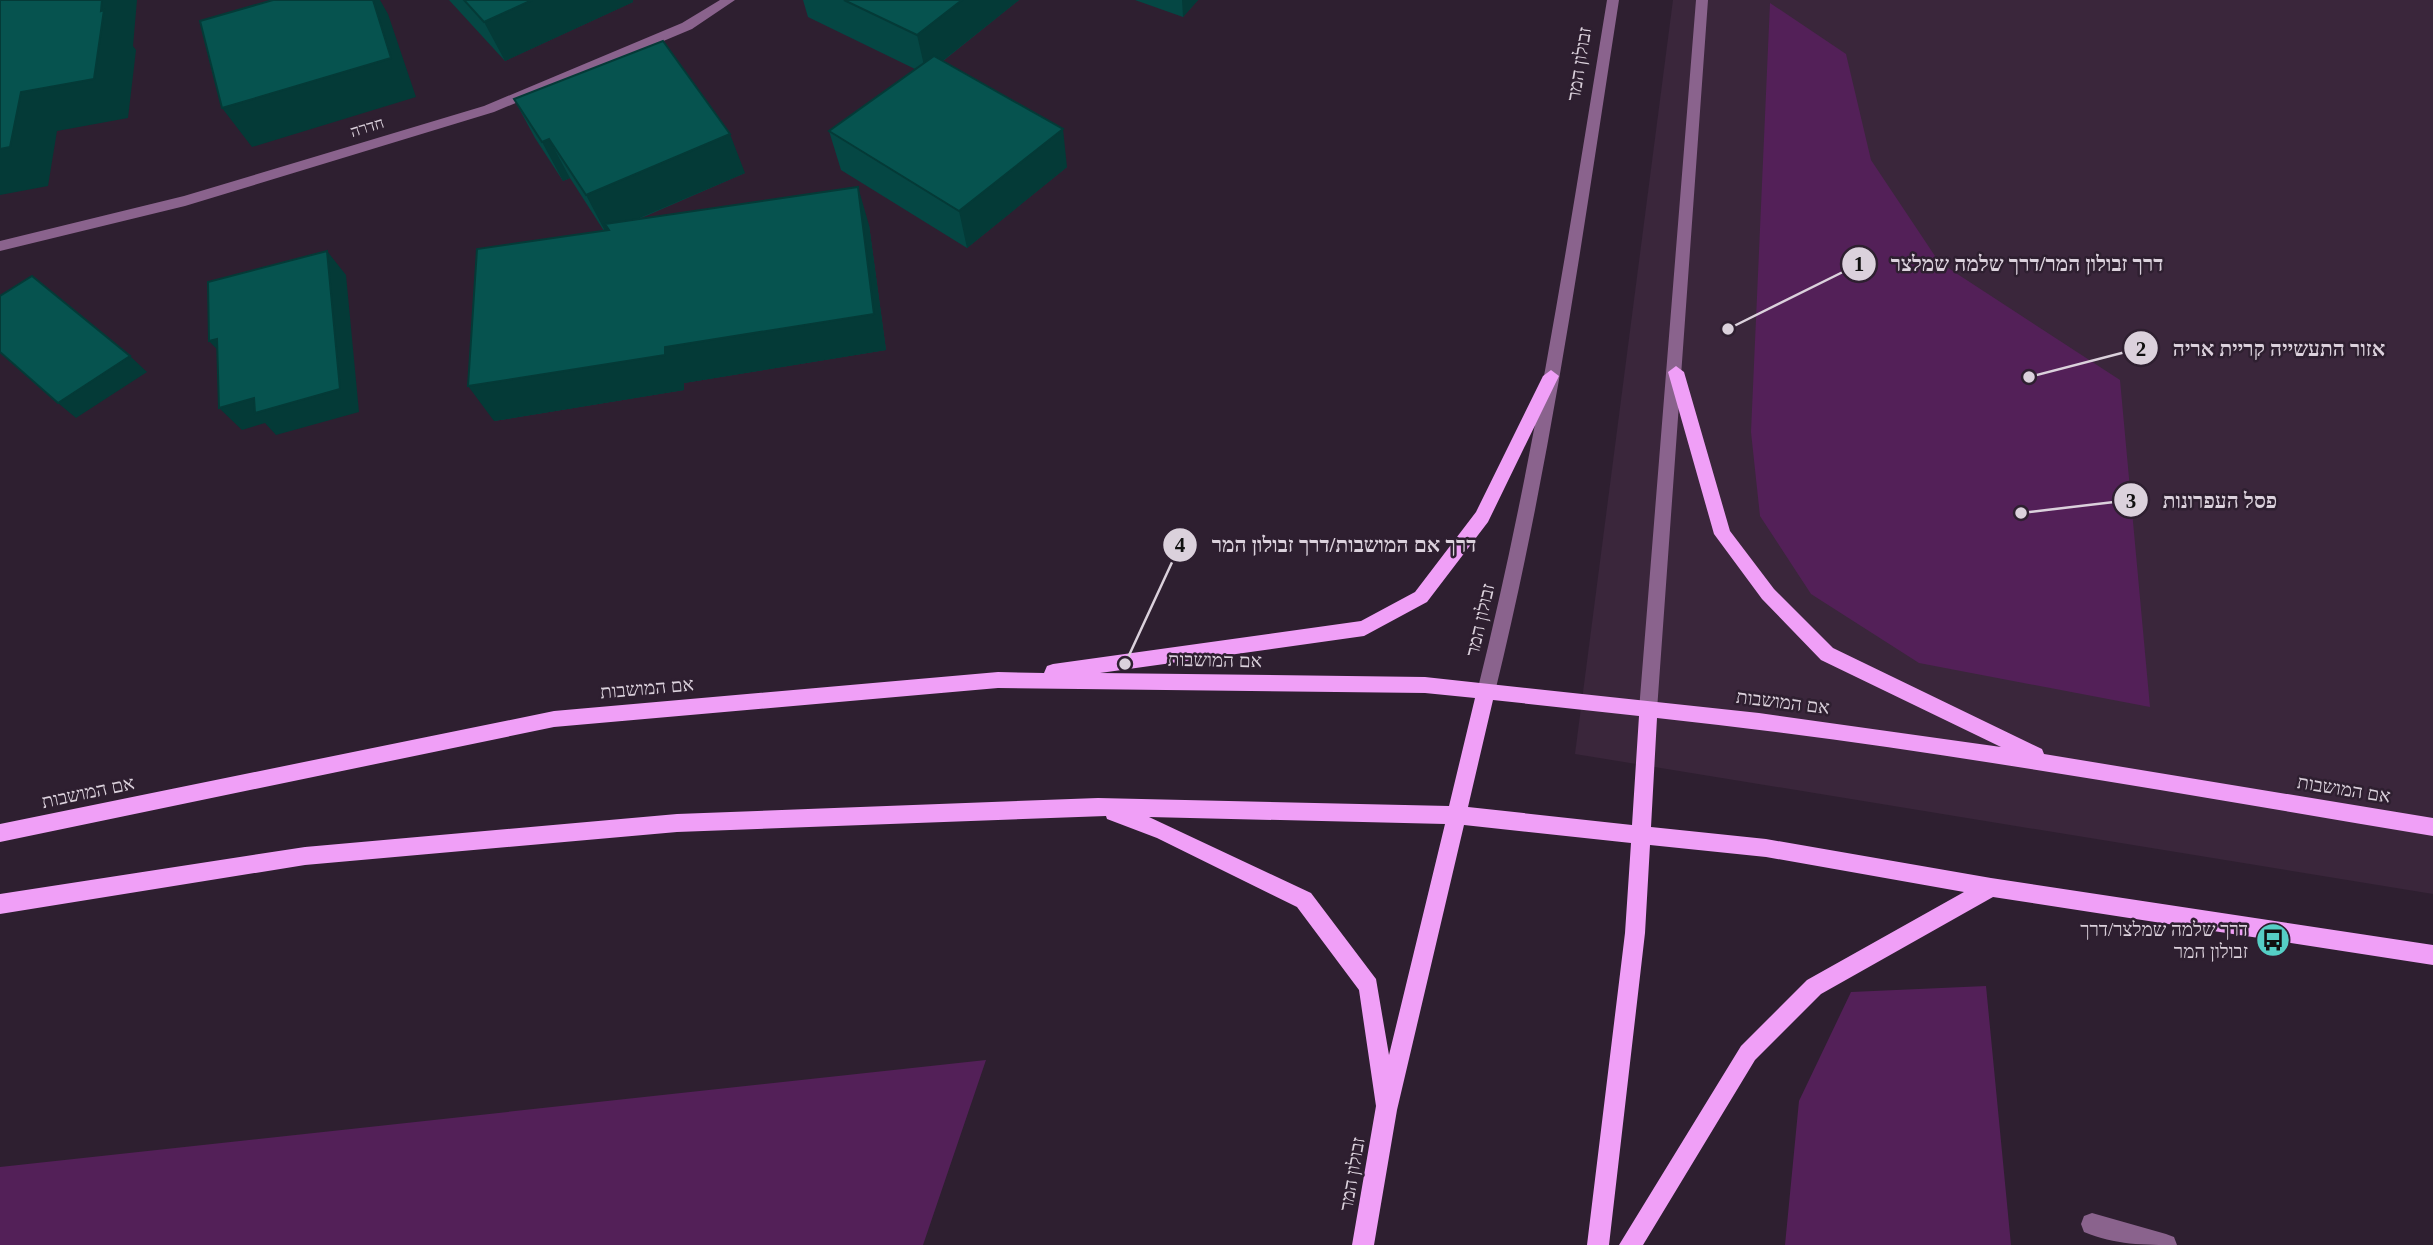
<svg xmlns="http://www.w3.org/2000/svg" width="2433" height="1245" font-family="'Times New Roman',Heebo,serif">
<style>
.built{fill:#3a263b}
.green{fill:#532058}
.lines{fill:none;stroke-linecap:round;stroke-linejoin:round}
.minor{fill:#8a638d;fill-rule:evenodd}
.major{fill:#f09ff7;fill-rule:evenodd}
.wall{fill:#054744}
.shaded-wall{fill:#043a37}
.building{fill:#06534f;stroke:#043a37;stroke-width:2}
.labels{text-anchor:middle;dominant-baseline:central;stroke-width:5;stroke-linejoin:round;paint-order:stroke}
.far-street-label{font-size:16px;fill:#dbd1dc;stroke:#2e1f30}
.street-label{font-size:19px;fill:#dbd1dc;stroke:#2e1f30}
.poi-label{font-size:19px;fill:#dbd1dc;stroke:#2e1f30;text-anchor:end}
.leader{fill:none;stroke:#dbd1dc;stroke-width:2.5}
.callout-dot{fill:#dbd1dc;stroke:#2e1f30;stroke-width:2.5}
.mark-label{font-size:21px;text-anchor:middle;font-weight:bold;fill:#111}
.callout-label{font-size:21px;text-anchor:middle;font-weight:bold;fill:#dbd1dc;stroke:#2e1f30;stroke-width:5;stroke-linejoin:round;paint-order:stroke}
</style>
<rect width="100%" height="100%" fill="#2e1f30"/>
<path class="built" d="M 1673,0 L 2433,0 L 2433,894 L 1575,754 Z"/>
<path class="green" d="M 1770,3 L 1846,54 L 1871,160 L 1939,262 L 2120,380 L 2150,707 L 1919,663 L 1811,594 L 1760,516 L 1751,432 Z
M 1986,986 L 2011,1245 L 1785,1245 L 1799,1101 L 1851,992 Z
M 986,1060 L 923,1245 L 0,1245 L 0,1167 Z"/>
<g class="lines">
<path class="minor" d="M 720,0 L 735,0 L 692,29 L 494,112 L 185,206 L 0,251 L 0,241 L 184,196 L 484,106 L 682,23 Z
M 1607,0 L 1619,0 C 1583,232 1551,464 1495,692 L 1492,698 L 1486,700 L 1480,698 L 1477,692 C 1534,464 1569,232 1607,0 Z
M 1696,0 L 1708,0 L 1657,710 L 1654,716 L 1648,718 L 1642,716 L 1639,710 Z
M 2092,1213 L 2166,1234 L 2174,1237 L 2177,1245 C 2144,1245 2115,1245 2084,1232 L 2081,1224 L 2084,1216 Z"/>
<path class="major" d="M 1676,366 L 1684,372 L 1730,531 L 1774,589 L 1833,648 L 2042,749 L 2044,754 L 2433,818 L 2433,836 C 2175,793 1917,746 1657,718 L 1651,827 L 1766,839 L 1991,878 L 2433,945 L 2433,965 L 1993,897 L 1821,994 L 1755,1060 L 1643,1245 L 1619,1245 L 1741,1046 L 1807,980 L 1964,892 L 1766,857 L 1650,845 L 1645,933 L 1609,1245 L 1587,1245 L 1625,933 L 1631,843 L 1464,825 L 1397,1110 L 1374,1245 L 1352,1245 L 1376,1106 L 1359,990 L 1297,907 L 1157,838 L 1107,819 L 1106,816 L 677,832 L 305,865 L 0,914 L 0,894 L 305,847 L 677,814 L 1098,798 L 1449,806 L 1475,698 L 1425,693 L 998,688 L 554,727 L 0,842 L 0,824 L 554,711 L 998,672 L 1044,673 L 1047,666 L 1053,664 L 1361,621 L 1415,592 L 1476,512 L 1543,376 L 1551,370 L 1559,376 L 1488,522 L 1427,602 L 1364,636 L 1100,673 L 1425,677 L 1759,713 L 2001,747 L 1821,660 L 1762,599 L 1714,534 L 1668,372 ZM 1493,700 L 1639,716 L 1632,825 L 1468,807 ZM 1149,817 L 1445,824 L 1389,1055 L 1376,979 L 1311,893 Z"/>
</g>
<path class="wall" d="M 449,0 L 633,0 L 633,2 L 505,61 Z
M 803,0 L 1019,0 L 943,61 L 1067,167 L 967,248 L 841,170 L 829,131 L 915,69 L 808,17 Z
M 1135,0 L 1198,0 L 1183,17 Z
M 514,99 L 745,173 L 639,219 L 869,225 L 886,350 L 684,383 L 684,390 L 494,421 L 604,231 L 570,178 L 563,181 L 535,138 Z"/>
<path class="shaded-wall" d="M 102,0 L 137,0 L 133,46 L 136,50 L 128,118 L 57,131 L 48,186 L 0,195 L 0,149 L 21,92 Z
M 373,0 L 380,0 L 388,14 L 416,97 L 252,147 L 222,108 Z
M 532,0 L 633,0 L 633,2 L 505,61 L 484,22 Z
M 962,0 L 1019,0 L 926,74 L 917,35 Z
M 1182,0 L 1198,0 L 1183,17 Z
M 1063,129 L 1067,167 L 967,248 L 959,211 Z
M 730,134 L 745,173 L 609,231 L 605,224 L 609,232 L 606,233 L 586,195 Z
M 549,139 L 570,178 L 563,181 L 542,142 Z
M 858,187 L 869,225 L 886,350 L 684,383 L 684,390 L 494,421 L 468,386 L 665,347 Z
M 327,251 L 346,275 L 359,412 L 276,435 L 265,423 L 242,430 L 219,408 Z
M 217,339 L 231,364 L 209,341 Z
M 130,356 L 147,372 L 76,418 L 58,403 Z"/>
<path class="building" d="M 0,0 L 102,0 L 101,11 L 104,10 L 94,79 L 21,92 L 10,147 L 0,149 Z
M 273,0 L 373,0 L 391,58 L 222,108 L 200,21 Z
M 464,0 L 532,0 L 484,22 Z
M 844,0 L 962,0 L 917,35 Z
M 663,41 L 730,134 L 586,195 L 549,139 L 542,142 L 514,99 Z
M 934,56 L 1063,129 L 959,211 L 829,131 Z
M 858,187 L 874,314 L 665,347 L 665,355 L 468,386 L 477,249 L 609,230 L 605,224 Z
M 327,251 L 340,389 L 255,413 L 254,398 L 219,408 L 217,339 L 209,341 L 208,282 Z
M 32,276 L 130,356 L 58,403 L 0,352 L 0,296 Z"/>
<defs>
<g id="bus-disc" transform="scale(1.75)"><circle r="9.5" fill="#55cec5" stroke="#2e1f30"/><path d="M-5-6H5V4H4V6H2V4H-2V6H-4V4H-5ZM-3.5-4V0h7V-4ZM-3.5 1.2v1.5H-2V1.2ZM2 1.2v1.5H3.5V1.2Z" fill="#111"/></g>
</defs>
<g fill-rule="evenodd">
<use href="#bus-disc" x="2273" y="940"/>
</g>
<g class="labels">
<g class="far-street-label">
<text transform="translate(367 127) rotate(-17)">חדרה</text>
</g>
<g class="street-label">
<text transform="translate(1579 64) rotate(-81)">זבולון המר</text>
<text transform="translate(1480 620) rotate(-77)">זבולון המר</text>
<text transform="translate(1215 660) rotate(1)">אם המושבות</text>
<text transform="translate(647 688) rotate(-5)">אם המושבות</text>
<text transform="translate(1783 702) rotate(7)">אם המושבות</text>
<text transform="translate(2344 789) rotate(9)">אם המושבות</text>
<text transform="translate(88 792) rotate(-12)">אם המושבות</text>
<text transform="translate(1352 1174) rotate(-80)">זבולון המר</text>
</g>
<g class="poi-label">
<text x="2248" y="929">דרך שלמה שמלצר/דרך<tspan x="2248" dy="22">זבולון המר</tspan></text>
</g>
</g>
<path class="leader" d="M1728 329L1859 264M2029 377L2141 348M2021 513L2131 500M1125 664L1180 545"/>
<g class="callout-dot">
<circle cx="1728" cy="329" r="7"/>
<circle cx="2029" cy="377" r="7"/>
<circle cx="2021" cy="513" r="7"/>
<circle cx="1125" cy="664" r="7"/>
<circle cx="1859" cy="264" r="18"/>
<circle cx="2141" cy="348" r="18"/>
<circle cx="2131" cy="500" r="18"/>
<circle cx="1180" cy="545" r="18"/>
</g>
<g class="mark-label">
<text x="1859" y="271">1</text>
<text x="2141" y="356">2</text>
<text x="2131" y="508">3</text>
<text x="1180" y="552">4</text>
</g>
<g class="callout-label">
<text x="2027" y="271">דרך זבולון המר/דרך שלמה שמלצר</text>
<text x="2279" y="356">אזור התעשייה קריית אריה</text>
<text x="2220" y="508">פסל העפרונות</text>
<text x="1344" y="552">דרך אם המושבות/דרך זבולון המר</text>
</g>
</svg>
